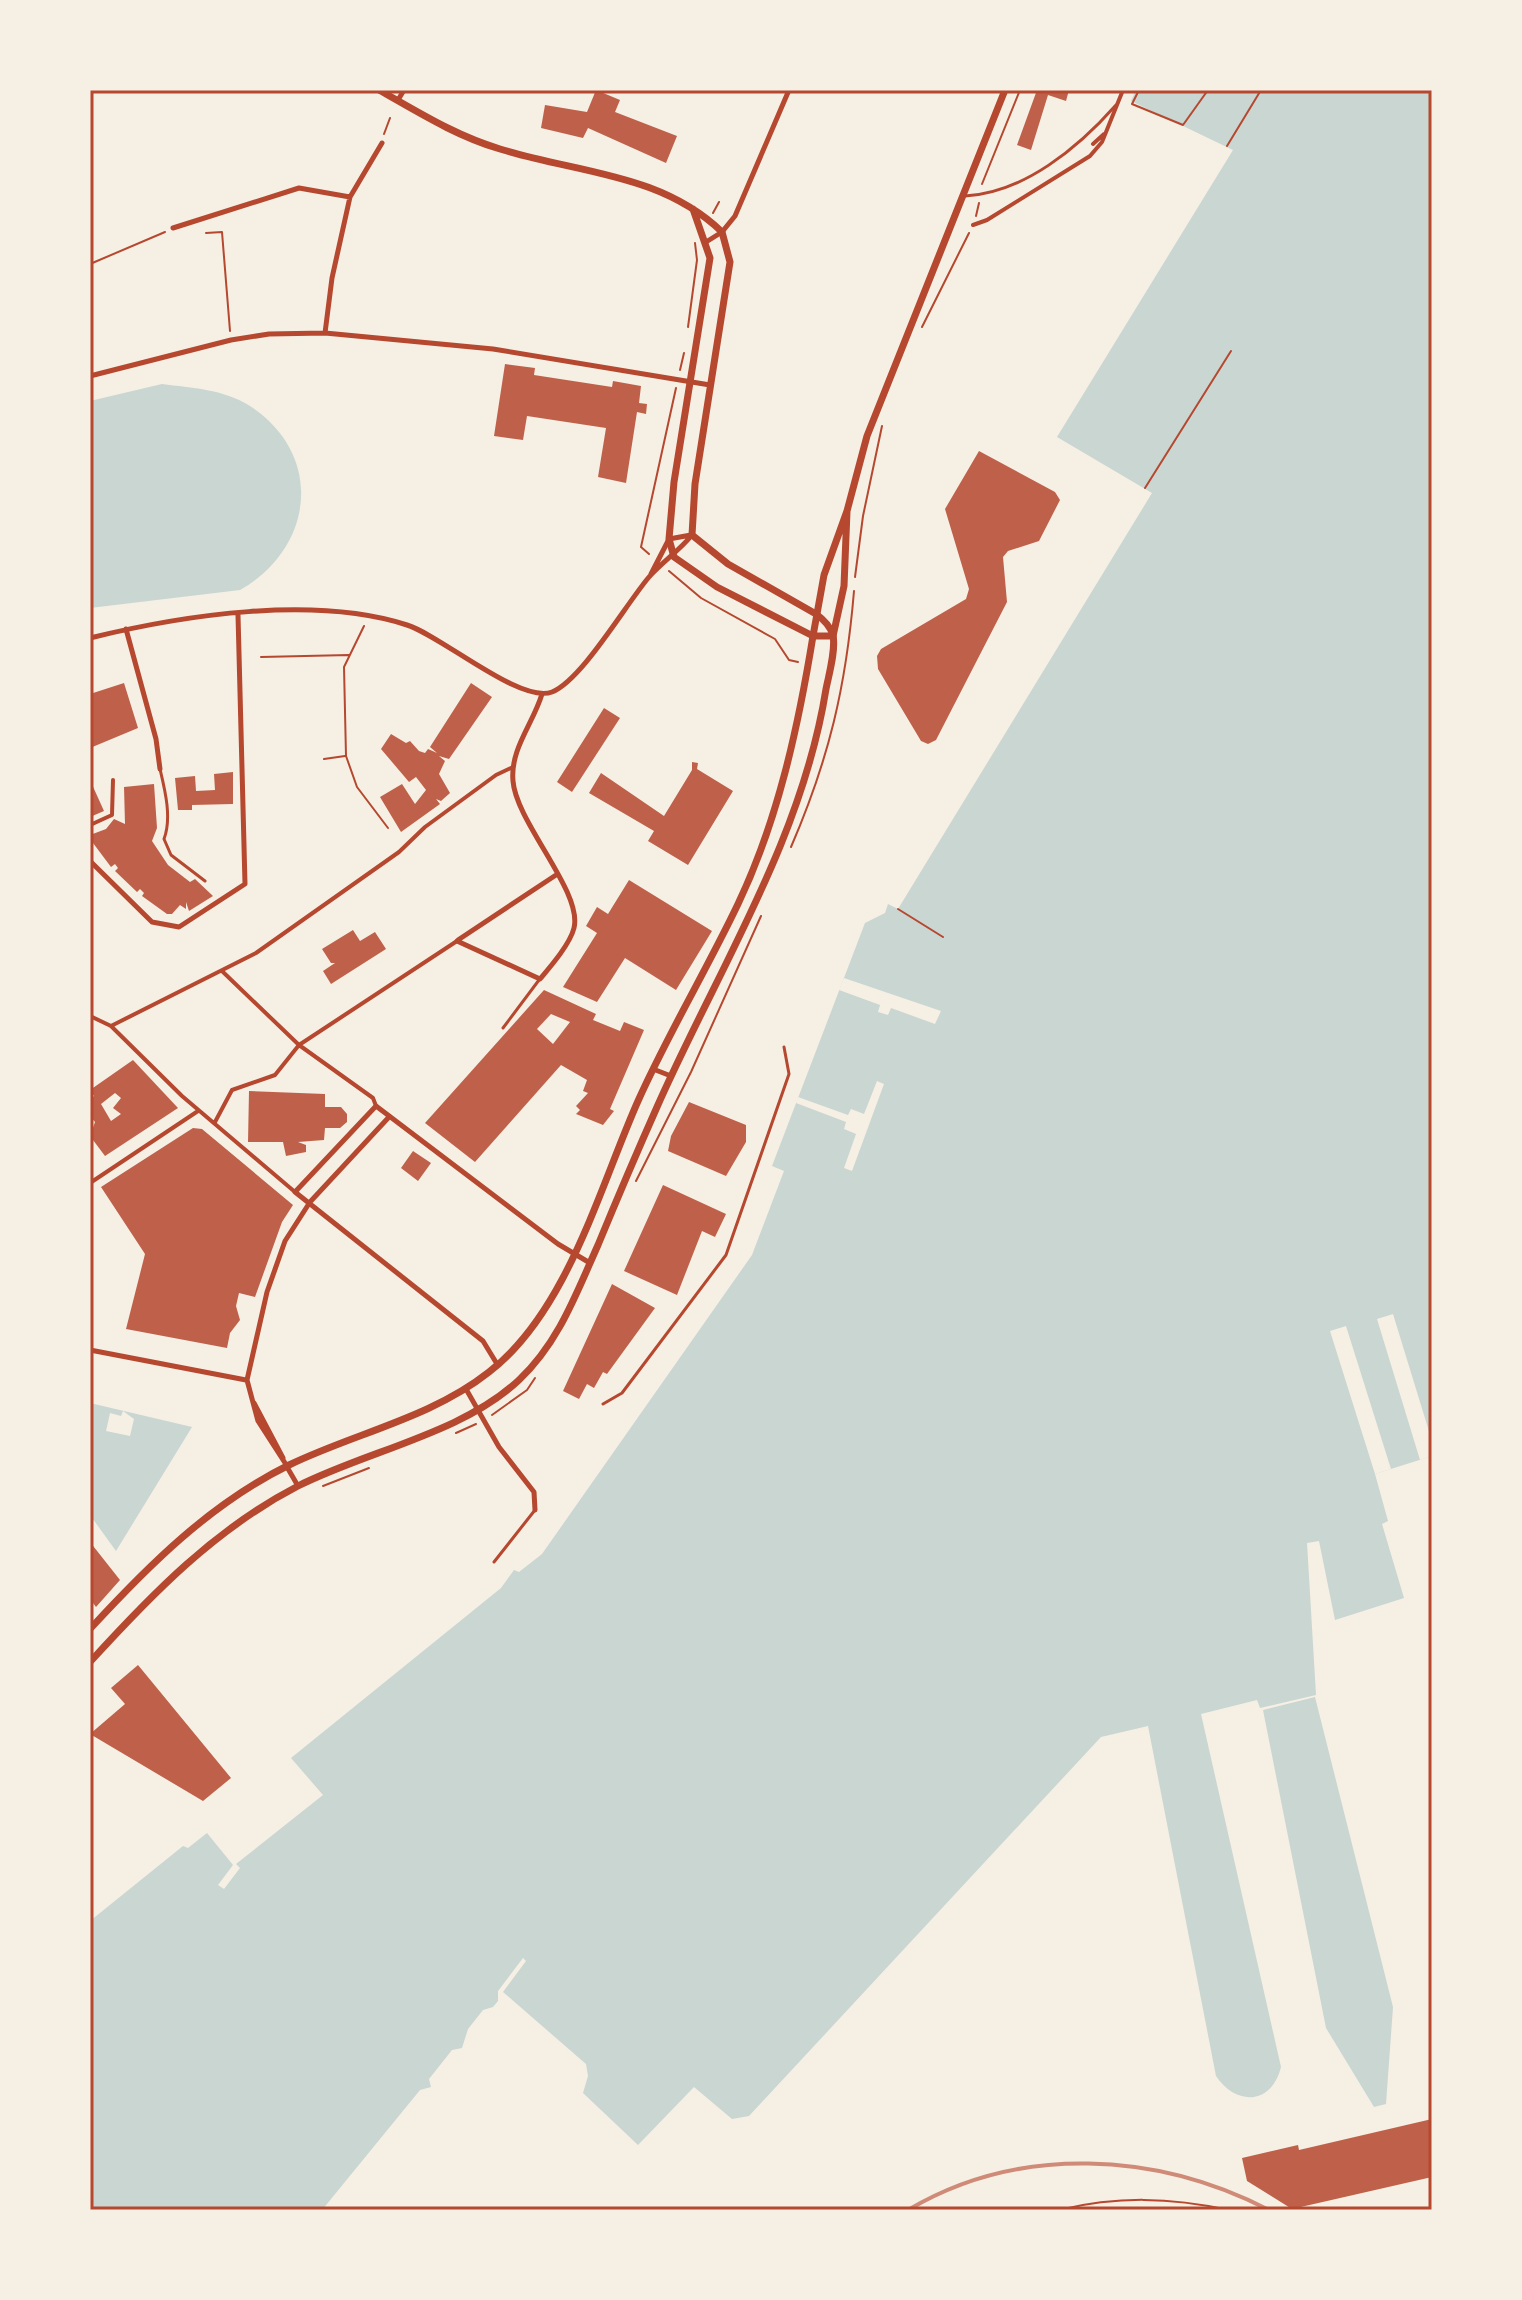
<svg xmlns="http://www.w3.org/2000/svg" width="1522" height="2300" font-family="Quicksand,sans-serif">
<style>
.water{fill:#c9d6d2}
.pier{fill:#f6efe4}
.building{fill:#bf614a;fill-rule:evenodd}
.lines{fill:none;stroke-linecap:round;stroke-linejoin:round}
.path{stroke:#b5482f;stroke-width:2}
.service{stroke:#b5482f;stroke-width:3}
.pedestrian{stroke:#b5482f;stroke-width:4}
.minor{stroke:#b5482f;stroke-width:5}
.tertiary{stroke:#b5482f;stroke-width:7}
.secondary{stroke:#b5482f;stroke-width:7}
.rail{stroke:#cf8b77;stroke-width:4}
.neatline{fill:none;stroke:#b5482f;stroke-width:3}
</style>
<rect width="100%" height="100%" fill="#f6efe4"/>
<path class="water" d="M 1136,90 L 1432,90 L 1432,1456 L 1375,1474 L 1388,1521 L 1382,1524 L 1404,1598 L 1335,1620 L 1319,1541 L 1307,1543 L 1316,1695 L 1260,1708 L 1257,1700 L 1201,1714 L 1281,2067 C 1272,2104 1237,2107 1216,2076 L 1148,1726 L 1101,1737 L 749,2116 L 732,2119 L 694,2087 L 638,2145 L 583,2093 L 588,2076 L 586,2064 L 503,1992 L 526,1961 L 523,1958 L 498,1991 L 498,2001 L 493,2007 L 483,2010 L 468,2029 L 462,2048 L 452,2050 L 429,2079 L 431,2087 L 420,2090 L 322,2210 L 90,2210 L 90,1921 L 183,1846 L 188,1848 L 207,1833 L 233,1865 L 218,1885 L 224,1889 L 240,1868 L 236,1864 L 323,1795 L 291,1758 L 501,1588 L 514,1570 L 519,1572 L 542,1554 L 752,1255 L 784,1171 L 772,1166 L 865,923 L 885,913 L 888,904 L 898,909 L 1152,493 L 1057,437 L 1233,150 L 1131,101 Z
M 162,384 C 192,388 223,389 250,406 C 325,455 314,548 240,590 L 90,608 L 90,401 Z
M 90,1403 L 192,1427 L 116,1551 L 90,1515 Z
M 1315,1697 L 1393,2007 L 1386,2104 L 1374,2107 L 1326,2028 L 1263,1710 Z"/>
<path class="pier" d="M 844,978 L 941,1011 L 935,1024 L 891,1008 L 888,1015 L 878,1012 L 880,1005 L 839,990 Z
M 877,1081 L 884,1084 L 852,1171 L 844,1168 L 856,1134 L 844,1129 L 846,1122 L 796,1103 L 798,1097 L 848,1115 L 851,1109 L 864,1114 Z
M 1393,1314 L 1432,1441 L 1432,1456 L 1420,1460 L 1377,1319 Z
M 1346,1326 L 1391,1469 L 1375,1474 L 1330,1331 Z
M 123,1411 L 134,1419 L 130,1436 L 106,1431 L 110,1413 L 121,1416 Z"/>
<path class="building" d="M 596,90 L 620,100 L 615,112 L 677,136 L 666,163 L 588,128 L 583,138 L 541,128 L 545,105 L 587,112 Z
M 1037,90 L 1069,90 L 1066,101 L 1048,95 L 1031,150 L 1017,145 Z
M 505,364 L 535,368 L 534,375 L 612,387 L 613,381 L 641,386 L 639,403 L 647,404 L 646,414 L 637,412 L 626,483 L 598,477 L 606,428 L 527,416 L 523,440 L 494,436 Z
M 979,451 L 1055,492 L 1060,500 L 1039,541 L 1008,551 L 1003,557 L 1007,602 L 936,740 L 928,744 L 921,741 L 878,669 L 877,656 L 881,649 L 966,599 L 969,589 L 945,509 Z
M 124,683 L 138,728 L 90,748 L 90,694 Z
M 471,683 L 492,697 L 449,759 L 439,756 L 445,761 L 439,774 L 450,793 L 441,801 L 436,799 L 440,804 L 401,832 L 380,797 L 402,784 L 415,804 L 426,790 L 416,777 L 409,782 L 381,749 L 391,734 L 406,743 L 410,741 L 419,751 L 425,753 L 428,749 L 437,753 L 430,747 Z
M 604,708 L 620,718 L 572,792 L 557,782 Z
M 692,762 L 698,763 L 697,769 L 733,791 L 688,865 L 648,841 L 654,831 L 589,793 L 601,773 L 664,816 L 692,770 Z
M 233,772 L 233,804 L 192,805 L 192,810 L 178,810 L 175,778 L 195,776 L 196,791 L 215,790 L 214,774 Z
M 90,780 L 104,811 L 90,817 Z
M 154,784 L 157,828 L 152,841 L 168,865 L 190,882 L 195,879 L 213,896 L 189,911 L 186,902 L 186,909 L 180,905 L 172,914 L 167,914 L 142,896 L 144,893 L 140,889 L 137,892 L 115,871 L 118,868 L 115,864 L 111,867 L 90,839 L 90,835 L 106,829 L 114,819 L 125,824 L 124,787 Z
M 629,880 L 712,931 L 676,990 L 625,958 L 597,1002 L 563,987 L 597,933 L 586,926 L 597,907 L 608,914 Z
M 353,930 L 360,941 L 375,932 L 386,949 L 331,984 L 323,971 L 335,963 L 331,963 L 322,949 Z
M 544,990 L 596,1014 L 593,1020 L 620,1031 L 624,1022 L 644,1030 L 610,1109 L 614,1111 L 603,1125 L 576,1114 L 580,1110 L 576,1106 L 588,1093 L 583,1091 L 587,1080 L 561,1065 L 475,1162 L 425,1123 ZM 551,1014 L 570,1022 L 553,1044 L 537,1029 Z
M 133,1060 L 178,1108 L 105,1156 L 90,1136 L 95,1122 L 90,1116 L 90,1099 L 94,1096 L 90,1090 ZM 115,1093 L 121,1098 L 113,1108 L 121,1114 L 111,1121 L 101,1104 Z
M 249,1091 L 325,1094 L 325,1107 L 341,1107 L 347,1114 L 347,1122 L 340,1128 L 325,1128 L 324,1140 L 298,1142 L 306,1145 L 306,1152 L 286,1156 L 283,1142 L 248,1142 Z
M 689,1102 L 746,1125 L 746,1142 L 726,1176 L 668,1151 L 671,1136 Z
M 193,1128 L 202,1129 L 293,1205 L 282,1222 L 255,1297 L 239,1293 L 236,1306 L 240,1320 L 230,1333 L 227,1348 L 126,1329 L 145,1254 L 101,1187 Z
M 413,1151 L 431,1163 L 418,1181 L 401,1168 Z
M 663,1185 L 726,1214 L 715,1237 L 702,1231 L 677,1295 L 624,1271 Z
M 612,1284 L 655,1308 L 607,1374 L 603,1372 L 594,1388 L 587,1384 L 579,1399 L 563,1391 Z
M 90,1542 L 120,1580 L 96,1607 L 90,1599 Z
M 138,1665 L 231,1778 L 203,1801 L 90,1734 L 125,1704 L 111,1688 Z
M 1432,2119 L 1432,2177 L 1292,2209 L 1247,2181 L 1242,2158 L 1298,2145 L 1299,2150 Z"/>
<g class="lines">
<path class="path" d="M 1139,90 L 1132,104 L 1183,125 L 1208,90
M 384,134 L 390,118
M 1227,146 L 1261,90
M 982,184 L 1020,90
M 713,213 L 719,202
M 976,216 L 979,203
M 206,233 L 222,232 L 230,331
M 90,264 L 165,232
M 688,327 L 697,260 L 695,243
M 922,327 L 969,233
M 680,370 L 684,353
M 1145,488 L 1231,351
M 649,554 L 641,547 L 676,388
M 669,571 L 701,598 L 775,639 L 789,660 L 798,662
M 855,577 L 863,516 L 882,426
M 364,626 L 344,667 L 346,756 L 357,787 L 388,828
M 261,657 L 349,655
M 324,759 L 345,756
M 791,847 C 829,759 846,687 854,591
M 898,909 L 943,937
M 636,1181 L 691,1072 L 761,916
M 492,1415 L 527,1390 L 535,1378
M 456,1433 L 476,1424
M 323,1486 L 369,1468
M 1059,2210 C 1117,2196 1170,2197 1229,2210"/>
<path class="service" d="M 965,196 C 1024,193 1079,147 1116,105
M 160,769 C 165,790 172,818 164,839 L 171,855 L 205,881
M 503,1028 L 539,980
M 603,1404 L 622,1393 L 726,1255 L 789,1074 L 784,1047
M 494,1562 L 535,1510"/>
<path class="pedestrian" d="M 1093,144 L 1104,134
M 973,225 L 987,220 L 1090,156 L 1102,142 L 1123,90
M 90,825 L 112,815 L 113,780
M 90,1016 L 111,1026 L 182,1096 L 295,1192
M 111,1026 L 256,953 L 399,852 L 425,827 L 496,775 L 513,767
M 376,1106 L 373,1098 L 299,1045 L 457,941
M 215,1122 L 232,1090 L 275,1075 L 299,1045 L 223,972
M 90,1183 L 198,1111"/>
<path class="minor" d="M 398,100 L 404,90
M 173,228 L 299,188 L 350,197
M 706,242 L 722,232 L 735,216 L 789,90
M 325,333 L 332,278 L 350,197 L 382,143
M 90,376 L 231,340 L 269,334 L 325,333 L 493,349 L 710,385
M 651,574 L 669,539 L 691,535
M 126,629 L 156,739 L 160,769
M 90,638 C 183,615 314,595 407,625 C 442,636 520,704 552,692 C 582,680 626,604 649,577 C 662,562 679,551 692,535
M 90,861 L 152,922 L 179,927 L 245,884 L 238,615
M 458,940 L 556,875
M 457,941 L 540,979 C 551,966 570,944 574,928 C 583,892 516,822 513,781 C 510,749 533,724 542,694
M 653,1069 L 671,1076
M 90,1350 L 246,1380
M 497,1364 L 483,1341 L 295,1192 L 376,1106 L 558,1244 L 590,1263
M 466,1389 L 499,1447 L 534,1492 L 535,1510
M 254,1403 L 283,1458
M 287,1466 L 258,1421 L 247,1380 L 267,1292 L 285,1241 L 310,1202 L 389,1117
M 287,1467 L 298,1486"/>
<path class="tertiary" d="M 847,511 L 844,586 L 833,636 L 813,636 L 824,575 L 847,511 L 867,436 L 1005,90"/>
<path class="secondary" d="M 90,1629 C 149,1565 210,1504 289,1465 C 355,1433 431,1418 489,1372 C 567,1312 599,1189 638,1101 C 668,1034 706,971 738,904 C 778,820 798,728 813,636 L 717,587 L 674,557 L 669,539 L 674,482 L 710,258 L 693,209
M 90,1662 C 152,1594 215,1529 298,1486 C 367,1451 463,1433 519,1380 C 559,1342 576,1294 598,1245 C 617,1199 637,1152 657,1107 C 718,969 802,840 826,689 C 829,674 836,650 833,635 C 830,626 823,619 816,614 L 728,564 L 692,535 L 695,484 L 730,262 L 722,232 C 661,173 577,173 500,149 C 456,136 418,112 379,90"/>
<path class="rail" d="M 908,2210 C 1019,2144 1157,2152 1269,2210"/>
</g>
<rect width="1522" height="2300" fill="none" stroke="#f6efe4" stroke-width="184"/>
<rect x="92" y="92" width="1338" height="2116" class="neatline"/>
</svg>
